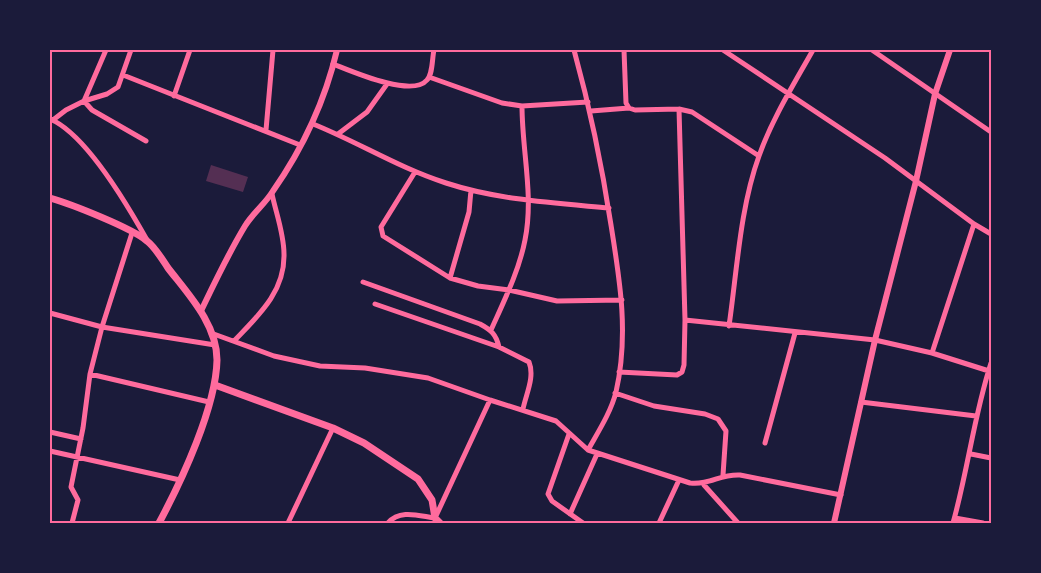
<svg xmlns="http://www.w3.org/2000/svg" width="1041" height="573" font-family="Lato,sans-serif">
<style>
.building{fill:#542f53}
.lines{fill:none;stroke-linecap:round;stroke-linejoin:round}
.minor{stroke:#ff6b9d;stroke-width:5}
.tertiary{stroke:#ff6b9d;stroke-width:6}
.secondary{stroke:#ff6b9d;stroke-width:7}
.neatline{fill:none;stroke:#ff6b9d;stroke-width:2}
</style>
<rect width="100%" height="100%" fill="#1b1b3a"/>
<path class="building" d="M 211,165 L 248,177 L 243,192 L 206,181 Z"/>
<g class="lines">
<path class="minor" d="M 106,50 L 84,101 L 92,110 L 146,141
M 574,50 C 590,108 602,166 611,225 C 620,281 629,335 616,392 C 611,412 598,432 588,450
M 624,50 L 626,103 L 629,108 L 635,110 L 679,109 L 692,112 L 759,156
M 723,50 L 885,158 L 974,224
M 872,50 L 991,132
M 333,64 C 351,71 412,98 427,80 C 433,74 432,58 434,50
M 123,75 L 300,145
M 429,77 L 502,103 L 522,106 L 588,102
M 174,96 L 190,50
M 591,111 L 629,108
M 50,119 C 86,134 128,206 147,240
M 53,120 L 66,110 L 84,101 L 107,94 L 118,87 L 131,50
M 313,124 C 358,142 399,168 446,183 C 498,200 554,203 609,208
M 266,130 L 273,50
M 338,134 L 367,112 L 387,84
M 415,172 L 381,227 L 383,236 L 450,278 L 478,286 L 509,290 L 557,301 L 622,300
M 450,278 L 469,212 L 471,190
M 363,282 L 480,324 C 491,330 496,334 499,347
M 375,304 L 499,347 L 529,362 C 535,377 526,394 523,409
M 50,313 L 102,327 L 215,345
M 685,320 L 875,340 L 932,353
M 729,326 C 737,271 740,208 759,156 C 772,119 794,84 813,50
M 491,330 C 504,301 519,271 525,240 C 534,196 522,151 522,106
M 211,333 L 274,356 L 320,366 L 365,368 L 428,378 L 490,400 L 556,421 L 588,450 L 690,483 C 711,485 719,474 740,475 L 841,495
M 234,341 C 258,316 285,292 284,254 C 284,234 276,213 272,194
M 989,371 L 932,353 L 974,224 L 991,234
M 619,372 L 677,375 L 682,372 L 684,365 L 685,320 L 679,109
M 90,374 L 209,402
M 615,393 L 654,406 L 705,414 L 718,419 L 726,431 L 723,475
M 861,402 L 976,416
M 50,432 L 81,439
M 569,434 L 548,494 L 552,501 L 583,523
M 765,443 L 795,333
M 50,451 L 180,480
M 971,454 L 991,458
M 704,485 L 738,523
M 570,514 L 597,454
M 955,518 L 983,523
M 72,523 L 78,500 L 71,487 L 72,482 L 83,428 L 90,374 L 102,327 L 132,233
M 288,523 L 333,428
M 388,523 C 400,509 419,516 435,518 L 490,400
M 659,523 L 679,480
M 953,523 C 968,470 974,415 991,363"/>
<path class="tertiary" d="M 201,311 C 215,282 228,254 245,226 C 253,213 265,204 273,191 C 303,148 325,101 337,50
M 834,523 L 875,340 L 916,181 L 935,94 L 950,50"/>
<path class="secondary" d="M 50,198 C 71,204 132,228 147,241 C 155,247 162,259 168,268 C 188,294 217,324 217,360 C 216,407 182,480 159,523
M 215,385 L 333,428 L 364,443 L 418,479 L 432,500 L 435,518 L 440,523"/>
</g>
<rect width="1041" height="573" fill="none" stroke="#1b1b3a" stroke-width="102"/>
<rect x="51" y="51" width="939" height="471" class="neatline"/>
</svg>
